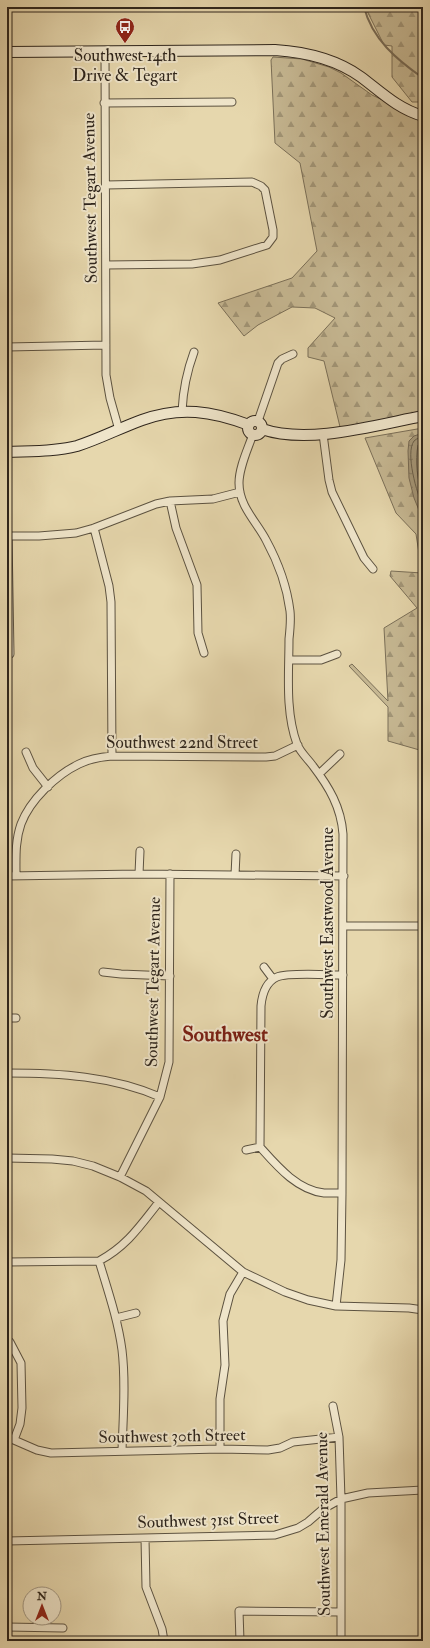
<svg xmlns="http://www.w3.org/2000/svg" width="430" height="1648" font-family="'IM FELL Double Pica',serif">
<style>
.forest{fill:url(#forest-firs);stroke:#7a6f58}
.water{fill:url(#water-ripples);stroke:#776b56}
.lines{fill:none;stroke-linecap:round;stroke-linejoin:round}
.shore{stroke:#6a604c;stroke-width:1}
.stream{stroke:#776b56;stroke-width:2}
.street-casing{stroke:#5c5240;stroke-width:9}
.secondary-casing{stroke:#2e251c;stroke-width:12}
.street{stroke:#efe5ca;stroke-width:7}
.secondary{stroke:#efe5ca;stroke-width:10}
.labels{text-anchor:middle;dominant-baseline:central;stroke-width:4;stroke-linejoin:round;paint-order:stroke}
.poi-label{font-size:17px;fill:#2e251c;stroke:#efe5ca}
.street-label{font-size:17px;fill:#2e251c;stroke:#efe5ca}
.district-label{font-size:21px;font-weight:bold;fill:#7a1f14;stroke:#efe5ca}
</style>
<defs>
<pattern id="forest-firs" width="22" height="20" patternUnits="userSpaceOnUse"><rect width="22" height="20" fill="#c7b994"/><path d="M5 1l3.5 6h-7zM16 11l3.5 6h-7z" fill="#a29678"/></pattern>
<pattern id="water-ripples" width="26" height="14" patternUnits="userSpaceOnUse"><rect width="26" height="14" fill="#a79a7c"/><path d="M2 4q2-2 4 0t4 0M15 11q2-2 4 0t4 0" fill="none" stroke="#887d65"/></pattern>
</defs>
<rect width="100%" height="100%" fill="#e6d7ad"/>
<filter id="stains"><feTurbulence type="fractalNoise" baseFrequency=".005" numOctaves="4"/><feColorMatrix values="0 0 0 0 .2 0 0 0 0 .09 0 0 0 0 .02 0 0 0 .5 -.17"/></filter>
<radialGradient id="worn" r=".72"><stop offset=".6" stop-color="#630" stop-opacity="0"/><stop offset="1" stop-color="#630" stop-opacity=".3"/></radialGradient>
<path class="forest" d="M 365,7 L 423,7 L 423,102 L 412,102 L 392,77 L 392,46 L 384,45 Z
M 273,57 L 302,59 L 329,67 L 341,73 L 372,95 L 423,119 L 423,412 L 341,431 L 324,361 L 308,357 L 308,348 L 335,318 L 315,308 L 292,307 L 258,325 L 244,336 L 218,303 L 292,278 L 317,251 L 300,163 L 275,143 L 271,60 Z
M 423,428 L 423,751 L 388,741 L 388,707 L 349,666 L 352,664 L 388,701 L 384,628 L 417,608 L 390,576 L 391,571 L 422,573 L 416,534 L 396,513 L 365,438 Z"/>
<path class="water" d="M 423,433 L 423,520 L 414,498 L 409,478 L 408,451 L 409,441 L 414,436 Z"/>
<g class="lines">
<path class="shore" d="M 423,437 C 420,438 417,438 414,441 C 405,453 417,494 423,507
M 423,443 L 418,445 C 415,461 417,480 423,496"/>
<path class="stream" d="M 364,7 C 372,39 397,60 423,78"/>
<g class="street-casing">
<path id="street" d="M 105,52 L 106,375 L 110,398 L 119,430
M 104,103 L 232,102
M 106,185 L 252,182 L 261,186 L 265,190 L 273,230 L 273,237 L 267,245 L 220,260 L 192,264 L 106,265
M 7,347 L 106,345
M 182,411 C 183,391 187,371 194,352
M 258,421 L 278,363 L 282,359 L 293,354
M 253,434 C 248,449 239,467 239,483 C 239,506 256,521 266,540 C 278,562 287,587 290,611 C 291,620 290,630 289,639 C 289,673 285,711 297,744 C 300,752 308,759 313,766 C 329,787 341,807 343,834 L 342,1193 L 341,1260 L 336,1306
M 323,434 L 329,480 L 332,492 L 364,558 L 373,569
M 170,501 L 176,528 L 197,585 L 198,633 L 204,653
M 94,528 L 109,586 L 111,602 L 112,756
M 7,536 L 39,536 L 76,533 L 94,528 L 156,504 L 170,501 L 213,499 L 240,492
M 8,536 L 10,654
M 289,660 L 321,660 L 337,654
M 26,752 L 33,768 L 48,787
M 319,774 L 340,754
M 139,874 L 140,851
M 235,875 L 236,854
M 7,876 L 139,874 L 344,876
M 16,876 C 16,858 15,841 21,824 C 30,800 56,775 79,764 C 89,759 100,757 112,756 L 266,757 L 275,756 L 298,745
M 343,926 L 423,926
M 264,967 L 273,979
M 103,972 L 121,974 L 170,976
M 7,1018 L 16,1018
M 7,1073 C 59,1073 112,1076 160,1097
M 246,1150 L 260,1147
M 7,1158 L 52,1159 L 73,1161 L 93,1166 L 120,1177 L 146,1191 L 243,1272 L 285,1292 L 308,1300 L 336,1306 L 409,1308 L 423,1310
M 120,1177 L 160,1097 L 169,1062 L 170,874
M 342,1193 C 336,1193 330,1193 324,1193 C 297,1190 277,1166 260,1147 L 261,1006 C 262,995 266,982 277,977 C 288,972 329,975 343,975
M 99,1261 C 108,1291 118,1320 122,1350 C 126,1383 123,1418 122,1451
M 7,1262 L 99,1261 C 127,1246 140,1226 159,1202
M 116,1318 L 136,1313
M 10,1342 L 21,1363 L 22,1408 L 20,1424 L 14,1440
M 333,1406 L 339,1437 L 341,1499 L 341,1641
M 7,1437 L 37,1450 L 51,1453 L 220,1449 L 268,1450 L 280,1448 L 293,1442 L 339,1437
M 220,1449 L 220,1399 L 225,1365 L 223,1321 L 230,1294 L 243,1272
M 145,1538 L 146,1587 L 162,1629 L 164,1641
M 7,1541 L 275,1535 L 298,1528 L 308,1522 L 323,1509 L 341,1499 L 368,1493 L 423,1490
M 7,1627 L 63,1628
M 240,1641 L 239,1611 L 341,1612"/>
</g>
<g class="secondary-casing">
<path id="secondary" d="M 7,52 L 275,50 C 306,52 336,59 361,77 C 381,92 398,109 423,116
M248 428a7 7 0 1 1 14 0a7 7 0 1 1-14 0Z
M 262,429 C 308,445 376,425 423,416
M 7,452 C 30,451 54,452 77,446 C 99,439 120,428 142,420 C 180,406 212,411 249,425"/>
</g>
<use href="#street" class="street"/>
<use href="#secondary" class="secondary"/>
</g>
<defs>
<g id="bus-pin" transform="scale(1)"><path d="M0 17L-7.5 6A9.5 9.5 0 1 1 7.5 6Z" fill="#8f2418" stroke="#efe5ca"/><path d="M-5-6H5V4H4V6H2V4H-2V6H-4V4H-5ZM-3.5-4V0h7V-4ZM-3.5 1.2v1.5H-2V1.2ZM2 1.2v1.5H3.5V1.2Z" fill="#fff"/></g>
</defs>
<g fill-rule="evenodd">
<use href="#bus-pin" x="125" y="27"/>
</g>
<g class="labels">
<g class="poi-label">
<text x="125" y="55">Southwest 14th<tspan x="125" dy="20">Drive &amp; Tegart</tspan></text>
</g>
<g class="street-label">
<text transform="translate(90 198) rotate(-91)">Southwest Tegart Avenue</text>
<text x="182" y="742">Southwest 22nd Street</text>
<text transform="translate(327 923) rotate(-90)">Southwest Eastwood Avenue</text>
<text transform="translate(153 982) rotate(-89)">Southwest Tegart Avenue</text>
<text transform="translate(172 1436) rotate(-1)">Southwest 30th Street</text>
<text transform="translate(208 1520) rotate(-2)">Southwest 31st Street</text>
<text transform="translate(323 1524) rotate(-91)">Southwest Emerald Avenue</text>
</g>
<g class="district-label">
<text x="225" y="1034">Southwest</text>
</g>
</g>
<rect width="430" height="1648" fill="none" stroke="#e6d7ad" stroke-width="24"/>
<rect x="8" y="8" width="414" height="1632" fill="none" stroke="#2e251c" stroke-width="2"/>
<rect x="12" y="12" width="406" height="1624" fill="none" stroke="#2e251c"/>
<g transform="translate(42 1606)"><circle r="19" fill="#efe5ca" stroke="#a29884"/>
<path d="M0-3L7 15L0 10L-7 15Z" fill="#8f2418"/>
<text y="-6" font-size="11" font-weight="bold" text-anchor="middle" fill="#2e251c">N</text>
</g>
<rect width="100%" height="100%" filter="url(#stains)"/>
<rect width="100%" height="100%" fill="url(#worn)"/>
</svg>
